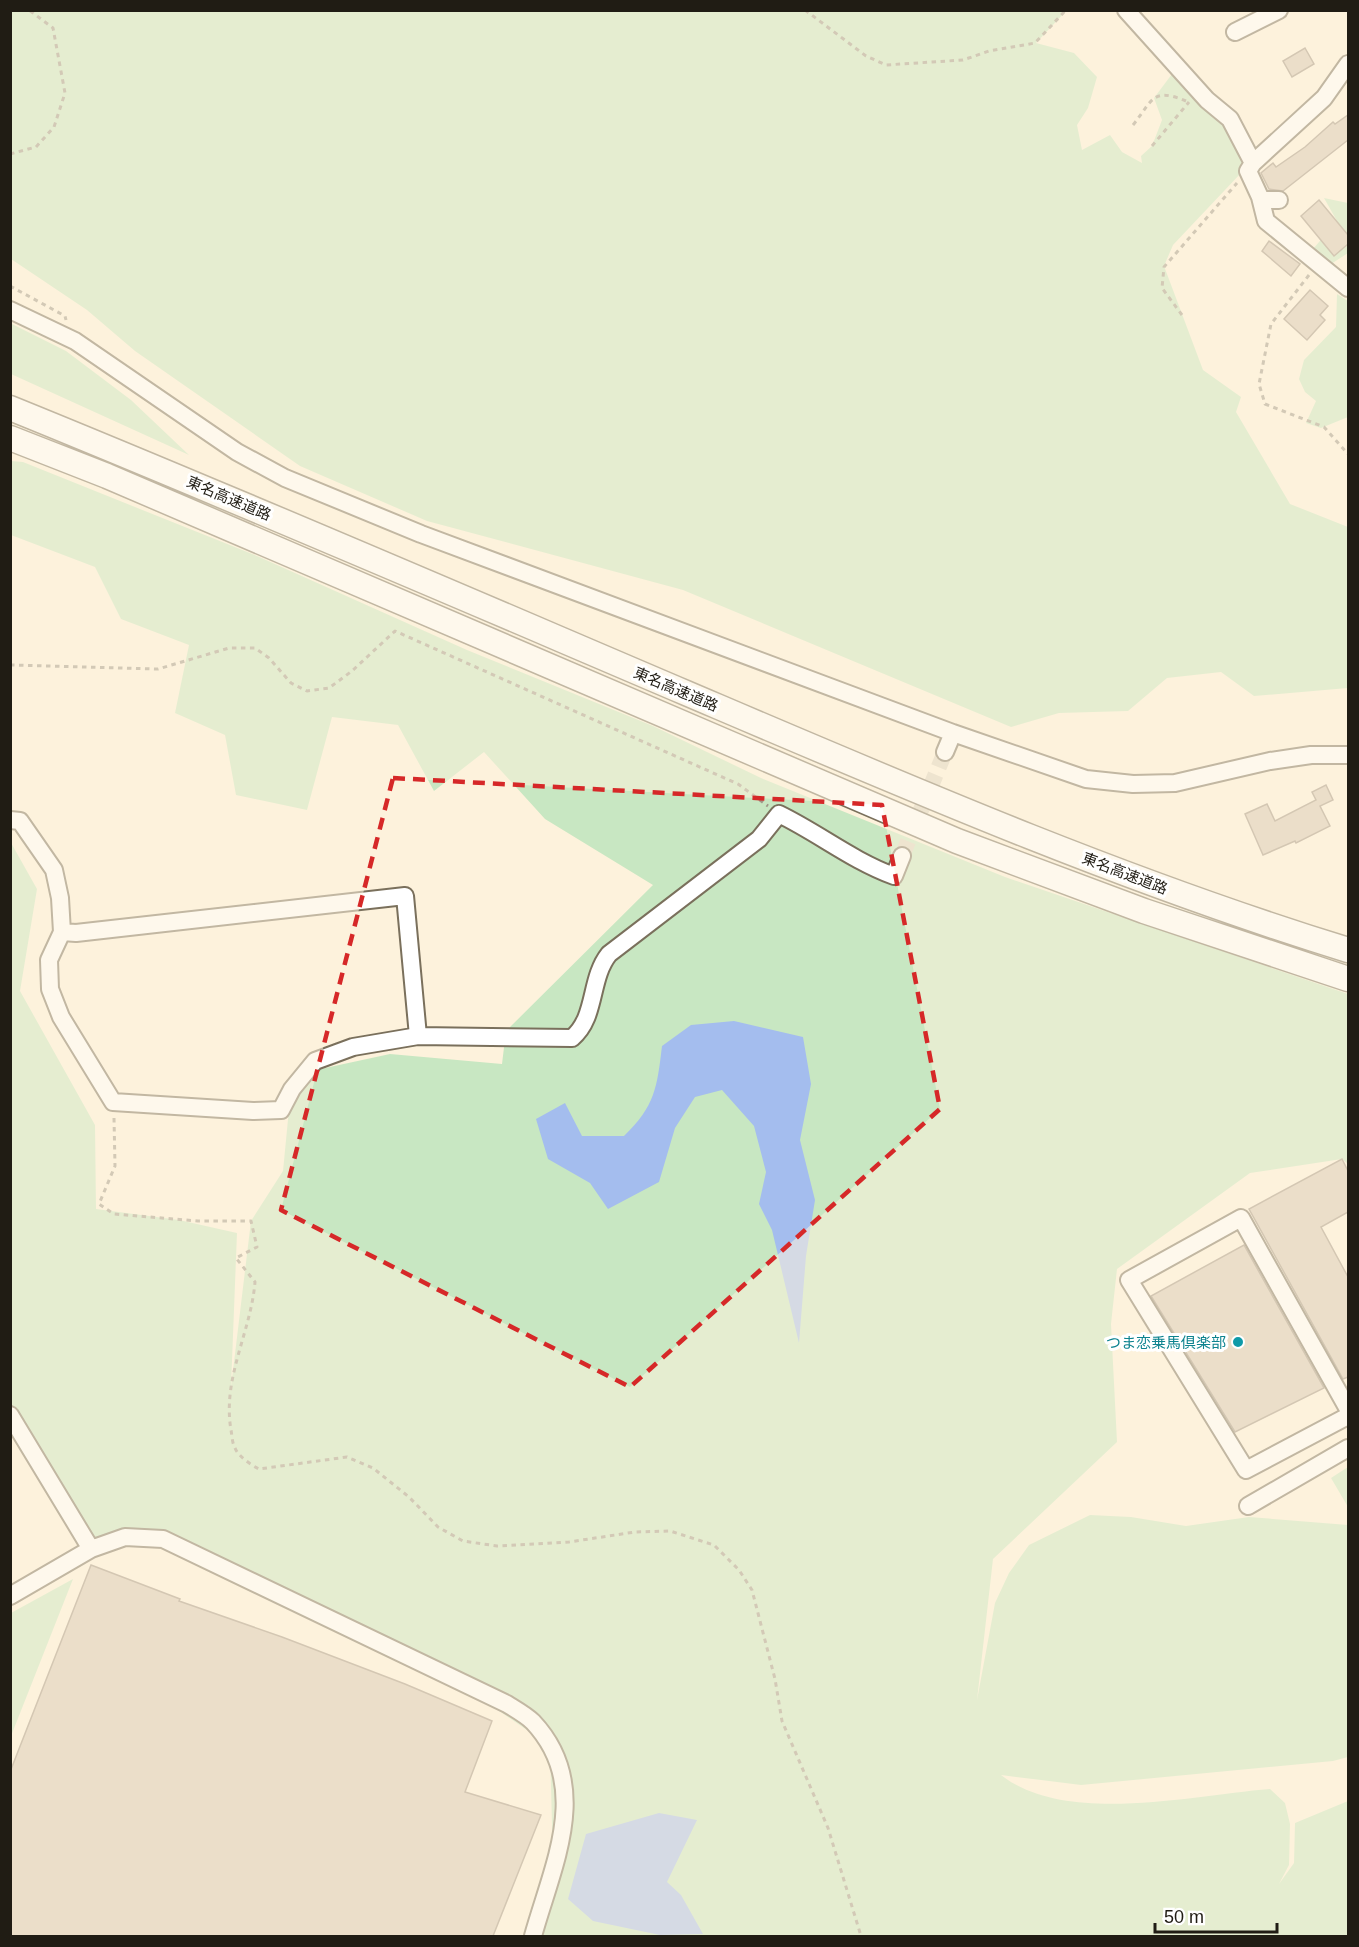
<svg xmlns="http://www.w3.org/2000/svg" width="1359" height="1947" font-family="Arial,'Noto Sans JP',sans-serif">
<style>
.green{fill:#c8e7c2}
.water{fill:#a4bdee}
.building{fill:#d5c6b2;stroke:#a29381;stroke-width:1.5}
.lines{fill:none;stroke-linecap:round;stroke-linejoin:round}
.minor-tunnel{stroke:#dcd2be;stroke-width:16;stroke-dasharray:16 8;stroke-linecap:butt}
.minor-casing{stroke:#7a705c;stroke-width:20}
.highway-casing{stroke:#7a705c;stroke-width:27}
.path{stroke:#9f9787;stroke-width:3;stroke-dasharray:4.5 4.5;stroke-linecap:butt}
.minor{stroke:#fff;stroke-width:16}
.highway{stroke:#fff;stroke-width:24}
.marked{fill:none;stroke:#d62828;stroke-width:4.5;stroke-dasharray:12 8;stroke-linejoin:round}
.culture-dot{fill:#0f9aa8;stroke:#fff;stroke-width:2}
.labels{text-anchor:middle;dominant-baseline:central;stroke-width:6;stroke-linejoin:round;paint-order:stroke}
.street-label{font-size:15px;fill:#201c14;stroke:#fff}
.culture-label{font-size:15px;fill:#0d838f;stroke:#fff;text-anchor:end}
</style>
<rect width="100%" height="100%" fill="#fdf2dc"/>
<path class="green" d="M 10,11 L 1066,11 L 1036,43 L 1074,53 L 1097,77 L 1088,108 L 1077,125 L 1082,150 L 1110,135 L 1122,152 L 1142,163 L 1141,156 L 1152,146 L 1162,120 L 1154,98 L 1172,74 L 1200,92 L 1230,119 L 1246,163 L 1242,172 L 1173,245 L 1164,266 L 1203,370 L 1241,397 L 1236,412 L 1290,504 L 1348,527 L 1348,688 L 1254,696 L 1221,672 L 1167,678 L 1128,711 L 1059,713 L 1011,727 L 683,590 L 427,521 L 300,466 L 135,351 L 87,310 L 11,259 Z
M 1324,198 L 1348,203 L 1348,253 L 1328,266 L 1313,249 L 1337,221 Z
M 1337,294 L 1348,301 L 1348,417 L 1321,428 L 1306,423 L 1316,401 L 1305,392 L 1299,379 L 1304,360 L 1336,327 Z
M 10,323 L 66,351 L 131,400 L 189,455 L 11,374 Z
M 11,461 L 23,462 L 257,556 L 467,650 L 653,726 L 761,778 L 1005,877 L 1348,994 L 1348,1164 L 1342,1159 L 1250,1173 L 1117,1269 L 1111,1324 L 1117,1442 L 993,1559 L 977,1700 L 995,1603 L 1009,1573 L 1029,1545 L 1090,1515 L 1131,1517 L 1186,1526 L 1249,1517 L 1348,1525 L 1348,1757 L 1333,1761 L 1081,1785 L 1001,1775 C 1066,1826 1192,1795 1270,1789 L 1285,1803 L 1290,1824 L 1289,1865 L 1279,1884 L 1294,1863 L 1295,1823 L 1348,1801 L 1348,1936 L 533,1936 L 553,1865 L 550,1746 L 447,1675 L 163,1539 L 91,1549 L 11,1415 L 10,841 L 37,889 L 20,991 L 95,1125 L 96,1209 L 179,1220 L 237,1233 L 231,1387 L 251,1221 L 283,1171 L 289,1109 L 316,1070 L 390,1054 L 502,1064 L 506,1031 L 653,885 L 545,819 L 484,752 L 434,791 L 398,725 L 332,717 L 307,810 L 236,795 L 225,735 L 175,713 L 189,645 L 121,619 L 95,567 L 11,535 Z
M 1348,1467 L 1348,1507 L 1331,1478 Z
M 73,1579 L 11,1736 L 11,1613 Z"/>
<path class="water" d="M 734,1021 L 803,1037 L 811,1084 L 800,1140 L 815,1200 L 806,1256 L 799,1343 L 772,1230 L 759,1204 L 766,1172 L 754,1126 L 722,1090 L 695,1097 L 675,1128 L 659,1182 L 608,1209 L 590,1183 L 548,1159 L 536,1119 L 565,1103 L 582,1136 L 624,1136 C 655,1106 657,1088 662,1046 L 691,1025 Z
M 659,1813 L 697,1820 L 667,1882 L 681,1895 L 703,1934 L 660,1935 L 593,1921 L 568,1899 L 586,1834 Z"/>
<path class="building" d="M 1305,48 L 1314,64 L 1292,77 L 1283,61 Z
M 1348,115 L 1348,140 L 1283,191 L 1269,189 L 1261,173 L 1273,163 L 1276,167 L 1305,147 L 1333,122 L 1335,124 Z
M 1319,200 L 1348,235 L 1348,244 L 1334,256 L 1301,216 Z
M 1269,241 L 1300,264 L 1291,276 L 1262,251 Z
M 1310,290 L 1328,306 L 1320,315 L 1325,320 L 1307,340 L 1284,319 Z
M 1326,785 L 1333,800 L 1320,806 L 1330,826 L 1296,843 L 1295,841 L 1263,855 L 1245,814 L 1267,804 L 1275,821 L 1316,800 L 1312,792 Z
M 1342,1159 L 1348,1171 L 1348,1212 L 1321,1227 L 1348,1277 L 1348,1377 L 1343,1379 L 1249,1209 Z
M 1244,1245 L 1324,1388 L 1235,1432 L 1151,1296 Z
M 91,1565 L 180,1599 L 179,1601 L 282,1637 L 405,1684 L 492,1721 L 465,1792 L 541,1815 L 493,1936 L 10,1936 L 10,1772 Z"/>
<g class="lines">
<path class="minor-tunnel" d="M 902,856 L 945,752"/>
<g class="minor-casing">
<path id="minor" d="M 1126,10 L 1207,100 L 1230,119 L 1253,163
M 1235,32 L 1279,10
M 1348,64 L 1324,98 L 1253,163 L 1248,171 L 1260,197 L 1266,221 L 1348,288
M 1261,200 L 1279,200
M 10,310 L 75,341 L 237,452 L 285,478 L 421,534 L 953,733 L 1086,779 L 1133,784 L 1175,783 L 1270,761 L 1311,755 L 1348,755
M 945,752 L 953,733
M 10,820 L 20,821 L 54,870 L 60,898 L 62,932 L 49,960 L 50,989 L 61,1017 L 113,1102 L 253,1111 L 281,1110 L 292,1089 L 315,1061 L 353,1047 L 418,1036 L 572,1038 C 597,1017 589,979 609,954 L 759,839 L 779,814 C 820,834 851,860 894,876 L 902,856
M 62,932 L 76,933 L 405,896 L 418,1036
M 1348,1409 L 1241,1218 L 1129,1280 L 1246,1470 L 1348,1416
M 10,1415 L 91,1549
M 1248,1506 L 1348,1448
M 10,1596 L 91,1549 L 125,1537 L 163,1539 L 507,1704 C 515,1709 526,1715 533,1722 C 593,1786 553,1864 533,1936"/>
</g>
<g class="highway-casing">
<path id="highway" d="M 10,408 C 237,500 461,597 686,693 C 904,786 1121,880 1348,950
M 10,438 L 107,476 L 957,841 L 1144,911 L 1348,979"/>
</g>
<path class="path" d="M 805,10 L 866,56 L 886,65 L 963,60 L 989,51 L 1035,43 L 1066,10
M 1133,125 C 1153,100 1152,87 1186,101
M 1152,146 L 1189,102
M 10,154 L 36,147 L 54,127 L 65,93 L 53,28 L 29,10
M 1309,275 L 1271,324 L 1259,384 L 1265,404 L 1324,427 L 1348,454
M 10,286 L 65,316 L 66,320
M 1182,315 L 1162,288 L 1164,267 L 1237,183
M 10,665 L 158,669 L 229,648 L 255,648 L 269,658 L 291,683 L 307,691 L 329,688 L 352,671 L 395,631 L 738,784 L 768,806
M 114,1118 L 115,1166 L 99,1204 L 114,1214 L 198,1221 L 251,1221 L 257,1247 L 236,1258 L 255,1282 C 251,1332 222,1378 231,1430 C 232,1435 232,1443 235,1448 C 238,1456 251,1465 259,1469 L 347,1457 L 373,1468 L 409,1497 L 438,1527 L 463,1541 L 497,1546 L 569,1542 L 635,1532 L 670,1531 L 714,1545 L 739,1570 L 752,1590 L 775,1679 L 782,1721 L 828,1828 L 861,1936"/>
<use href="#minor" class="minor"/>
<use href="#highway" class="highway"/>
</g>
<path d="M0 0H1359V1947H0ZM 393,778 L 882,805 L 940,1109 L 630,1387 L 281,1210 Z" fill="#fdf2dc" fill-opacity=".55" fill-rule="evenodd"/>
<path class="marked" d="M 393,778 L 882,805 L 940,1109 L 630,1387 L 281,1210 Z"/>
<circle class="culture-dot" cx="1238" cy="1342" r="6"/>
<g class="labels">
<g class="street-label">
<text transform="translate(229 498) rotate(23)">東名高速道路</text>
<text transform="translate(676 689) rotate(23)">東名高速道路</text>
<text transform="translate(1125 873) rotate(21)">東名高速道路</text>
</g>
<g class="culture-label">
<text x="1226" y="1342">つま恋乗馬倶楽部</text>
</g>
</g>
<rect width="1359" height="1947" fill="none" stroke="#201c14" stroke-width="24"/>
<path d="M1155 1923v9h122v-9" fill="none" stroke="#201c14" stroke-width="3"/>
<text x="1164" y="1923" font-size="18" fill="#201c14" stroke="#ffffff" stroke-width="4.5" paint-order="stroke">50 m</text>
</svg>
